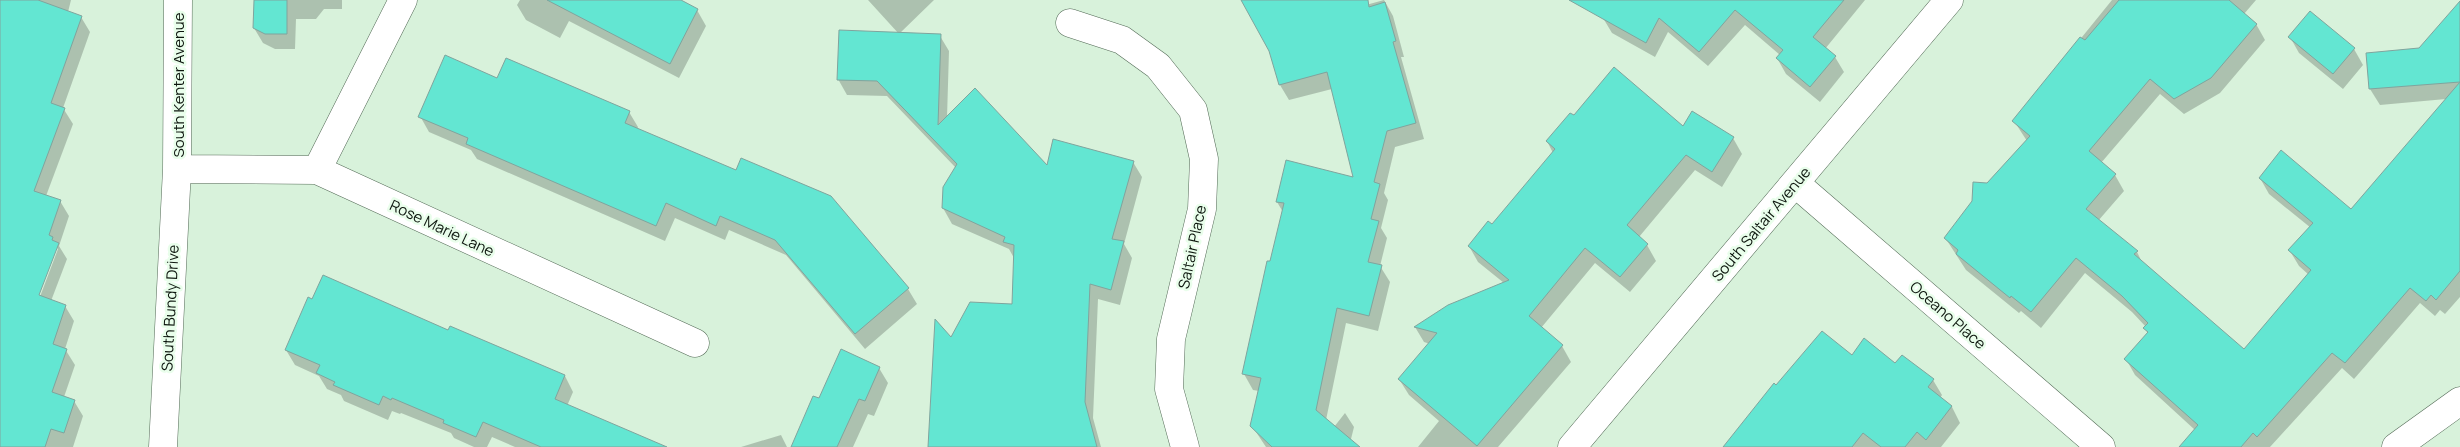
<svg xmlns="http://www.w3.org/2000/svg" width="2460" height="447" font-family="Manrope,sans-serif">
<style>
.shadow{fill:#0003;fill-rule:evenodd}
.building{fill:#63e6d2;stroke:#80a49d}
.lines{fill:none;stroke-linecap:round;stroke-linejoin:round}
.minor-casing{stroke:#536a56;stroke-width:29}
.minor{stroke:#fff;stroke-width:28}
.labels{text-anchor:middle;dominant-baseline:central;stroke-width:5;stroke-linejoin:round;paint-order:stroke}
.street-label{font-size:15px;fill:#0d160e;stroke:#e9feeb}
</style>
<rect width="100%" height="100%" fill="#d8f2db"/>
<path class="shadow" d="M 0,0 L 71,0 L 68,12 L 81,17 L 90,32 L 63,108 L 73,124 L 46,196 L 60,201 L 69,216 L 59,246 L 67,259 L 51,301 L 65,306 L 74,321 L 65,349 L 75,365 L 64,397 L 74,401 L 83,416 L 73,447 L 0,447 ZM 56,247 L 58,249 L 38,302 L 36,301 Z
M 254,0 L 342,0 L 342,9 L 324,9 L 316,19 L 296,19 L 295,49 L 275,49 L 263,43 L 254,28 Z
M 520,0 L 678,0 L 697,10 L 706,26 L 679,78 L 569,21 L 560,38 L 526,20 L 517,5 Z
M 868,0 L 934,0 L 899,34 Z
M 1243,0 L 1350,0 L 1355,8 L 1384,0 L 1393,16 L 1404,57 L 1401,57 L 1424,139 L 1395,147 L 1384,193 L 1388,200 L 1381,228 L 1387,238 L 1380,266 L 1390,282 L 1378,331 L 1346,323 L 1326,420 L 1334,427 L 1345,413 L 1354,427 L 1349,447 L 1266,447 L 1252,426 L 1259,391 L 1253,390 L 1244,374 L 1283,212 L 1277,202 L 1354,178 L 1332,89 L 1289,100 L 1280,85 L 1270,50 Z
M 1612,0 L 1865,0 L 1825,49 L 1835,57 L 1844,72 L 1820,102 L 1786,74 L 1777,58 L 1780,55 L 1745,25 L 1708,66 L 1668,32 L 1655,57 L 1612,33 L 1603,18 Z
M 2112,0 L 2256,0 L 2244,14 L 2256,24 L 2265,40 L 2220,93 L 2184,114 L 2160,94 L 2101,163 L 2115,175 L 2124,191 L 2098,221 L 2137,252 L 2143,264 L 2244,351 L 2309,275 L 2299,266 L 2290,251 L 2311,228 L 2269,194 L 2260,178 L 2351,211 L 2446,99 L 2380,105 L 2370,89 L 2367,54 L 2420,49 L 2460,19 L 2460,297 L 2445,314 L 2440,310 L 2435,316 L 2420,303 L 2354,379 L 2342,368 L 2270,447 L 2199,447 L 2195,430 L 2135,375 L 2126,359 L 2148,334 L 2145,328 L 2146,327 L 2132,312 L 2085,273 L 2041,328 L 2021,311 L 2019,313 L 1966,270 L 1946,239 L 1988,184 L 2027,141 L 2014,121 Z
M 940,36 L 949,51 L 947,118 L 1047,168 L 1133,162 L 1142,177 L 1124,244 L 1132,258 L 1120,305 L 1098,299 L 1093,418 L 1101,447 L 934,447 L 951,339 L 1013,306 L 1014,258 L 1009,249 L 952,224 L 943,208 L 956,168 L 887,96 L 847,95 L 838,79 Z
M 2290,37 L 2354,49 L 2363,65 L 2343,89 L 2299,53 Z
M 498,80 L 629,112 L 638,127 L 637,130 L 736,171 L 830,197 L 908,289 L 917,304 L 865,349 L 786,255 L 729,230 L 725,240 L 675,218 L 665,241 L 477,159 L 471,150 L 429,132 L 420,116 Z
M 1574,117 L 1684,128 L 1733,138 L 1742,154 L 1722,187 L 1695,170 L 1639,237 L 1647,245 L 1656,261 L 1630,292 L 1595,263 L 1541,328 L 1562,346 L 1571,362 L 1498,447 L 1418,447 L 1439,421 L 1409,395 L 1399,379 L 1430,344 L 1424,342 L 1415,327 L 1504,283 L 1478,262 L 1469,246 L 1492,225 L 1553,153 L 1547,141 Z
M 451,327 L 565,376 L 573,392 L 567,406 L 663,447 L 515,447 L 492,437 L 487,447 L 474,447 L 454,438 L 451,433 L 401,413 L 400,414 L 392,411 L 388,420 L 344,401 L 341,395 L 327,389 L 319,376 L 295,365 L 286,350 L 449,332 Z
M 1852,356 L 1895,365 L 1933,380 L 1942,395 L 1940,398 L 1952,407 L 1960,423 L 1941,447 L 1725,447 L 1776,386 Z
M 879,368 L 888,383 L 874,416 L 868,414 L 853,447 L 807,447 L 820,400 Z
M 781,435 L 787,447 L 741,447 Z"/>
<path class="building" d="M 0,0 L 38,0 L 82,16 L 51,103 L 65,108 L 34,191 L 61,200 L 49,235 L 53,237 L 52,240 L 59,243 L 39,295 L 66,305 L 53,344 L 67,349 L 52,392 L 75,400 L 64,433 L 51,429 L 45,447 L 0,447 Z
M 254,0 L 287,0 L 287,34 L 265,34 L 253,28 Z
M 547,0 L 681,0 L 698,9 L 670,64 Z
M 1241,0 L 1368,0 L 1369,7 L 1385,2 L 1396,41 L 1393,42 L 1416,123 L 1387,131 L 1374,182 L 1380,184 L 1371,219 L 1379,221 L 1368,262 L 1382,265 L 1369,316 L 1337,308 L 1316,410 L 1360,447 L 1272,447 L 1250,426 L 1261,378 L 1242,374 L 1267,261 L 1270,261 L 1284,203 L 1276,202 L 1286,160 L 1353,177 L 1327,72 L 1279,85 L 1269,51 Z
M 1569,0 L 1844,0 L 1813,37 L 1836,56 L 1810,87 L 1776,58 L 1783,50 L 1735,10 L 1699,52 L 1659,18 L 1646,43 Z
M 2119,0 L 2229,0 L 2257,24 L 2211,78 L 2174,99 L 2150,79 L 2089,151 L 2116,174 L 2086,209 L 2138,251 L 2134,254 L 2244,349 L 2311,270 L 2288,250 L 2313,223 L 2259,178 L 2281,150 L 2351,209 L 2460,82 L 2369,89 L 2366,53 L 2419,48 L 2460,1 L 2460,271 L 2436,300 L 2431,295 L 2426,301 L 2410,288 L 2345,363 L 2332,353 L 2257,437 L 2253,433 L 2241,447 L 2179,447 L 2198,425 L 2124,359 L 2148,332 L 2143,328 L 2148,323 L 2122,296 L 2076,258 L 2031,312 L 2011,296 L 2010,298 L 1956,254 L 1958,250 L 1944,238 L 1972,201 L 1973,182 L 1987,183 L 2030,136 L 2012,121 L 2080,37 L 2085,40 Z
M 2310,11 L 2355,48 L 2333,74 L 2288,37 Z
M 839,30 L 941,34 L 938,125 L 975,88 L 1047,165 L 1053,139 L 1134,161 L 1112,239 L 1124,241 L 1111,290 L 1090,284 L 1085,402 L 1097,447 L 928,447 L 935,319 L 951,337 L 970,302 L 1012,304 L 1014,245 L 1003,242 L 1005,237 L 942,208 L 943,187 L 957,164 L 877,81 L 837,80 Z
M 445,55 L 497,78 L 506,58 L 630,111 L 625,123 L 736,170 L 741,158 L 831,196 L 909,288 L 855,334 L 775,240 L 720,216 L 716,226 L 666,203 L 656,226 L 466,144 L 468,138 L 418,117 Z
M 1614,67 L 1683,126 L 1692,111 L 1734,137 L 1712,172 L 1686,155 L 1627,225 L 1648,244 L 1620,277 L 1585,248 L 1529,316 L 1563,345 L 1477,446 L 1398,379 L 1437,333 L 1414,327 L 1448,305 L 1509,280 L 1468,246 L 1488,221 L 1492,224 L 1555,149 L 1546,141 L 1570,113 L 1574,115 Z
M 323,275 L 448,330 L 450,326 L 565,375 L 555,399 L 667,447 L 541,447 L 483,422 L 476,437 L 443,423 L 444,420 L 392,398 L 391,400 L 383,396 L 379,405 L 333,385 L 335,382 L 316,373 L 320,365 L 285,350 L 308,297 L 312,299 Z
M 1822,331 L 1852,355 L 1864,338 L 1895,363 L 1902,355 L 1934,379 L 1928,387 L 1952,406 L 1926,440 L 1917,432 L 1905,447 L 1881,447 L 1863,433 L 1852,447 L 1723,447 L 1774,383 L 1776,385 Z
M 841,349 L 880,367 L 865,401 L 859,399 L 837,447 L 791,447 L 813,396 L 819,398 Z"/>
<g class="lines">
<g class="minor-casing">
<path id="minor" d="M 1070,23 L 1122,40 L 1158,66 L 1193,110 L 1204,159 L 1202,209 L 1171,339 L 1169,389 L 1185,447
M 177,169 L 317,170 L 695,343
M 317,170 L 403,0
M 1795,183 L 2101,447
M 163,447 L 177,169 L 178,0
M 1572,447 L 1949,0
M 2396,447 L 2460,401"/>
</g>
<use href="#minor" class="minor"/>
</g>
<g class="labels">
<g class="street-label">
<text transform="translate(178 85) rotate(-90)">South Kenter Avenue</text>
<text transform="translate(1761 224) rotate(-50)">South Saltair Avenue</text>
<text transform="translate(442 228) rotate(25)">Rose Marie Lane</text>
<text transform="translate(1192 247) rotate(-78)">Saltair Place</text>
<text transform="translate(170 308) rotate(-87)">South Bundy Drive</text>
<text transform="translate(1948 315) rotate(41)">Oceano Place</text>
</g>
</g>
</svg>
